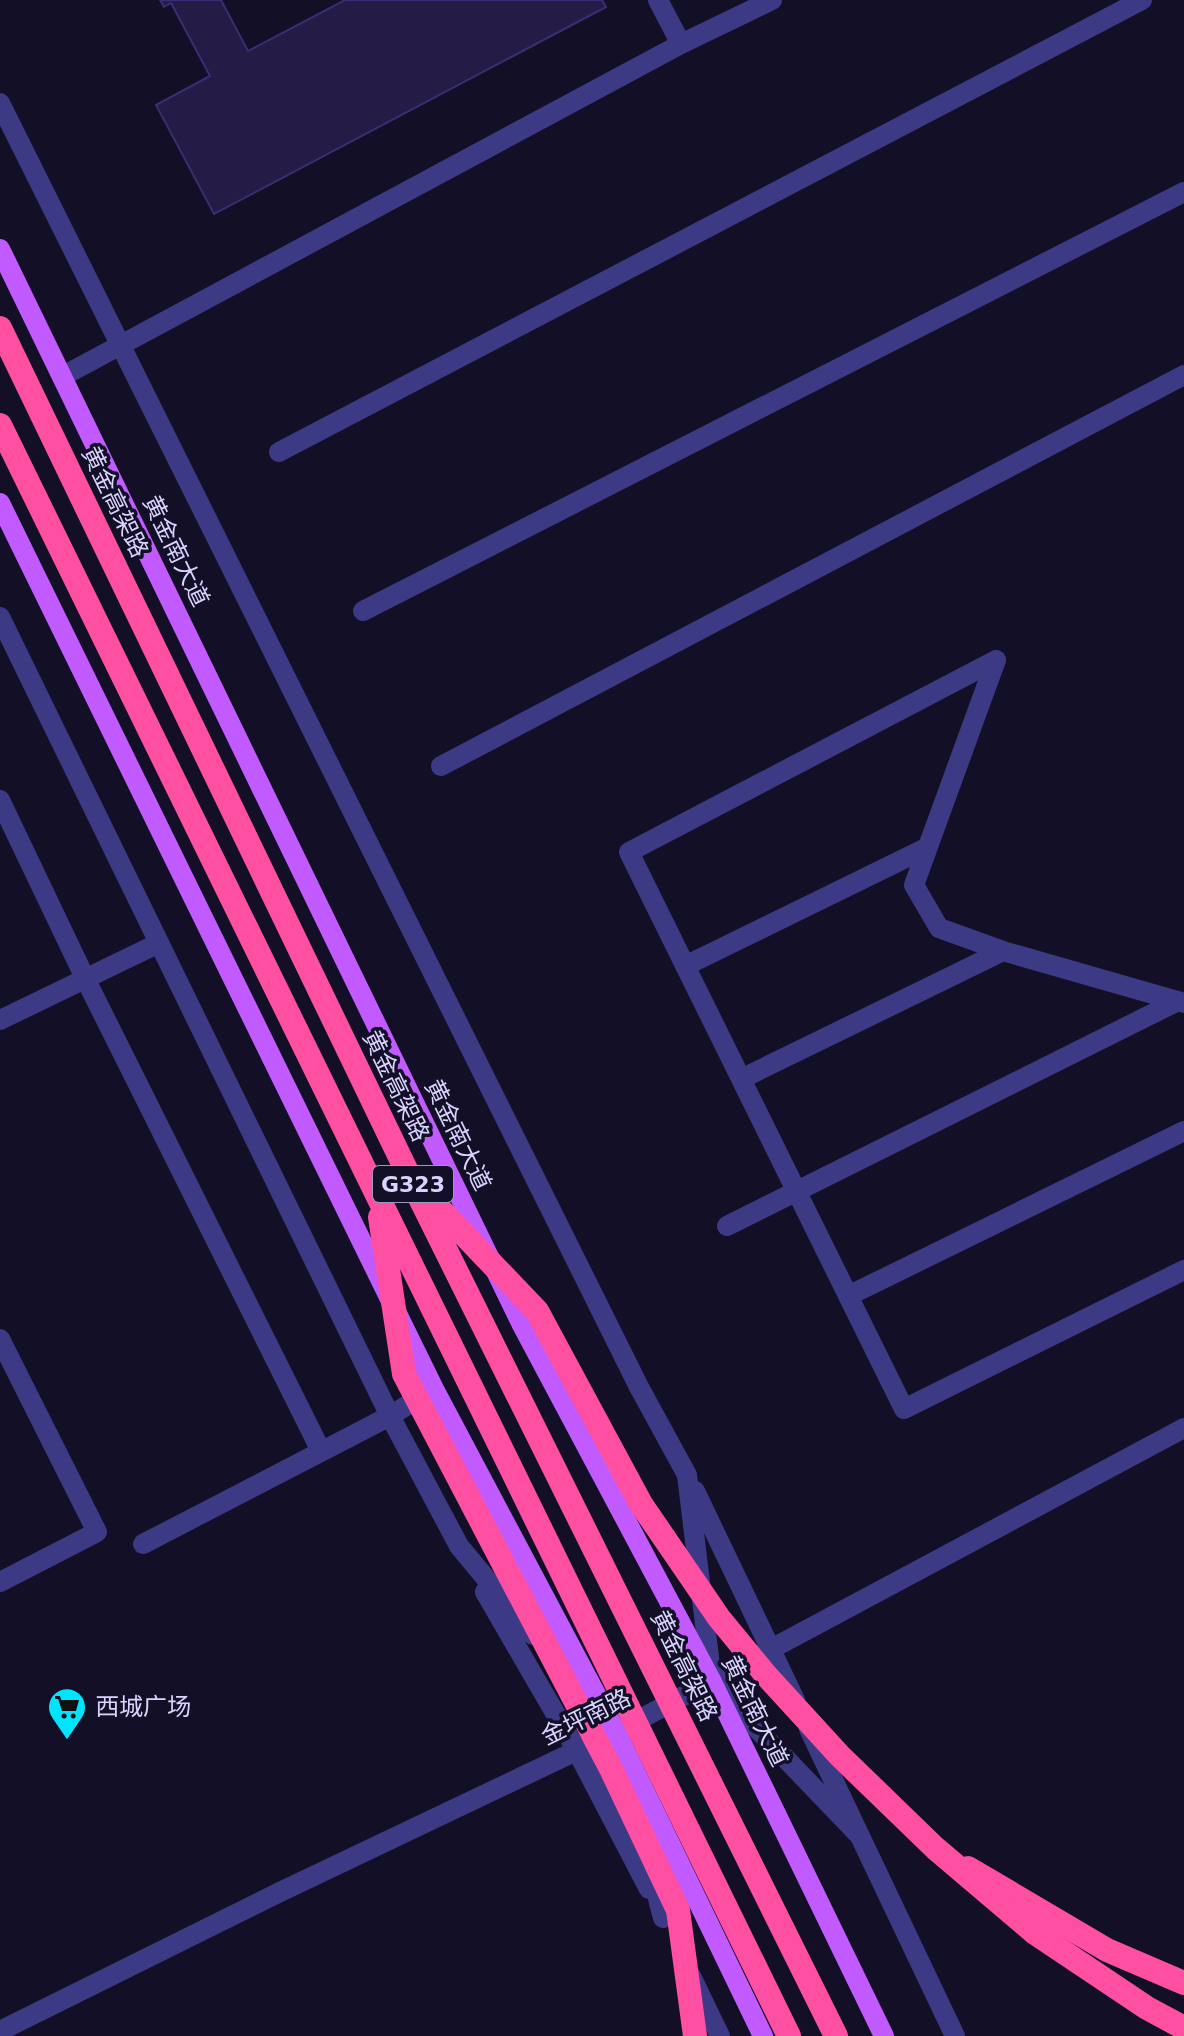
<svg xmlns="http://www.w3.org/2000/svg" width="1184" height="2036" font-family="'DejaVu Sans','Noto Sans SC',sans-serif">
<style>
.building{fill:#241b47;stroke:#3b2d73;stroke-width:2}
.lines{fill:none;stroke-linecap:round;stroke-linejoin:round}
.minor{stroke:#3d3a85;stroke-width:20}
.major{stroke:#c25bff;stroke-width:20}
.highway{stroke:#ff4fa3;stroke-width:24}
.highway-bridge{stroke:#ff4fa3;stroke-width:24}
.labels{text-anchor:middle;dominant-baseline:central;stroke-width:7;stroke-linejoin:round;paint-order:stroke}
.shield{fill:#130f26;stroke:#9e99be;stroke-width:2}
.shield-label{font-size:22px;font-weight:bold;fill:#d9d4ff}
.street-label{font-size:24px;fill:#d9d4ff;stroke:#130f26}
.poi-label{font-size:24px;fill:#d9d4ff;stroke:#130f26;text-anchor:start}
</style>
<rect width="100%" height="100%" fill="#130f26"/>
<path class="building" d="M 160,0 L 221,0 L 248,51 L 345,0 L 602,0 L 606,7 L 214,214 L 156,105 L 210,76 L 171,3 L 164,7 Z"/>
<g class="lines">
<path class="minor" d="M 658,0 L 681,44
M 0,103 L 639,1387 L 687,1475 L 712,1682 L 859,1835
M 63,376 L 681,44 L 772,0
M 279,452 L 1142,0
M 363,611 L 1184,192
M 0,617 L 390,1416 L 459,1546 L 533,1635
M 996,660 L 629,852 L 904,1409 L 1184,1270
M 996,660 L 914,885 L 939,928 L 1003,951 L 1184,1003
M 441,766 L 1184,375
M 0,800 L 85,978 L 321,1451
M 685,966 L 926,848
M 0,1020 L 159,943
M 741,1079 L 1003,951
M 727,1226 L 1178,1001
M 848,1296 L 1184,1131
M 0,1339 L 97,1532 L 0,1582
M 695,1491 L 795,1700
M 143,1544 L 390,1416 L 430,1391
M 485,1592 L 577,1751 L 649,1889
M 809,1729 L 955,2036
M 650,1868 L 663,1918
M 691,1976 L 720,2036
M 0,2031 L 280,1892 L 616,1732 L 1184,1428"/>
<path class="major" d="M 0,249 L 521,1323 L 712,1682 L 884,2036
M 0,503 L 434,1389 L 616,1732 L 763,2036"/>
<path class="highway" d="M 968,1868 L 1107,1950 L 1184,1983"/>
<path class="highway-bridge" d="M 0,328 L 411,1180 L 836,2036
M 0,425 L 789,2036
M 429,1198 L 537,1311 L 641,1504 L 719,1618 L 765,1674 L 840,1756 L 935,1848 L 1035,1933 L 1147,2008 L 1184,2028
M 380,1217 L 404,1374 L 612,1771 L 678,1910 L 695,2036"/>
</g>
<defs>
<g id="supermarket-pin" transform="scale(2)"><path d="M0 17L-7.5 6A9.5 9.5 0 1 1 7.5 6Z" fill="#00e5ff" stroke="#130f26"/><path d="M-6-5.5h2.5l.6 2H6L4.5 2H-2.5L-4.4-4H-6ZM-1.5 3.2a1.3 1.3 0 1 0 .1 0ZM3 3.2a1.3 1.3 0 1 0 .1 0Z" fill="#111"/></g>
</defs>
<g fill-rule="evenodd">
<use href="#supermarket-pin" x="67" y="1707"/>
</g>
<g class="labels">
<rect class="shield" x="373" y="1166" width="80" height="36" rx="6"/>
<g class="shield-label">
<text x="413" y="1184">G323</text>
</g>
<g class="street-label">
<text transform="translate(115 502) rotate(64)">黄金高架路</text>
<text transform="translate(176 551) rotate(64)">黄金南大道</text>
<text transform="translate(396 1086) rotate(64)">黄金高架路</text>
<text transform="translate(458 1135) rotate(64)">黄金南大道</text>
<text transform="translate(684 1666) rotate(64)">黄金高架路</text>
<text transform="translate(755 1711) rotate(64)">黄金南大道</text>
<text transform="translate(586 1717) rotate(-26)">金坪南路</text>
</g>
<g class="poi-label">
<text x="95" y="1707">西城广场</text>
</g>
</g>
</svg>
